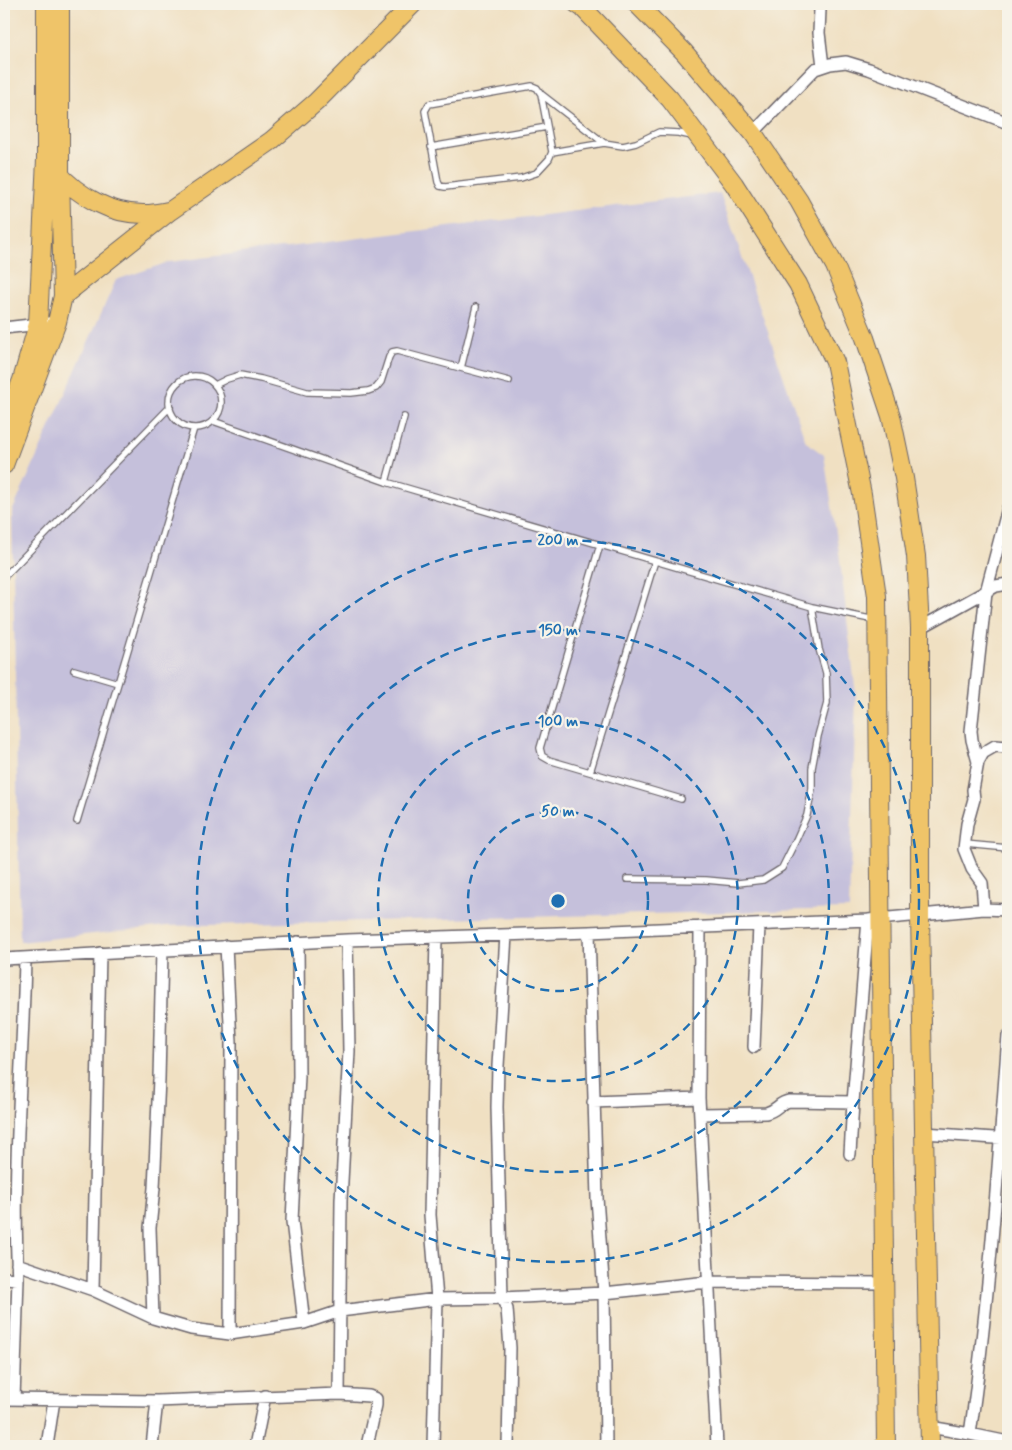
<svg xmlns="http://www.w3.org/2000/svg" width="1012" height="1450" font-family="Mynerve,sans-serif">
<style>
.industrial{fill:#c5c0db}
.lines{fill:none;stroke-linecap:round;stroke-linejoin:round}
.lane-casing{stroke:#6a646a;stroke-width:8}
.street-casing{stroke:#6a646a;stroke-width:14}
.primary-casing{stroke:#6a646a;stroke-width:20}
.lane{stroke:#fff;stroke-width:5.5}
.street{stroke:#fff;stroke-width:11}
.primary{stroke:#efc469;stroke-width:18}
.ring{fill:none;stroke:#1f6fb2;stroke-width:2.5;stroke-dasharray:9 6}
.centre{fill:#1f6fb2;stroke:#f7f3e8;stroke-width:2.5}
.ring-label{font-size:15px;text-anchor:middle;font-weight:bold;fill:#1f6fb2;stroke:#f7f3e8;stroke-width:4.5;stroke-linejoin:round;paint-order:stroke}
</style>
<rect width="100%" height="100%" fill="#f7f3e8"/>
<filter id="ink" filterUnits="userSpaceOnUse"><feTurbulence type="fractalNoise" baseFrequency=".02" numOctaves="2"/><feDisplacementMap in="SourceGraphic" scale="10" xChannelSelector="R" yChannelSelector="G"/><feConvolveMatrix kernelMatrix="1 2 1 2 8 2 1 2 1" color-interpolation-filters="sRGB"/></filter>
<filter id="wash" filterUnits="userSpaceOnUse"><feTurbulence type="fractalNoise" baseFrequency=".0096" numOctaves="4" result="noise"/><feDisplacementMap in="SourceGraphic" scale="20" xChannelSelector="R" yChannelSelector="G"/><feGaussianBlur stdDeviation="1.12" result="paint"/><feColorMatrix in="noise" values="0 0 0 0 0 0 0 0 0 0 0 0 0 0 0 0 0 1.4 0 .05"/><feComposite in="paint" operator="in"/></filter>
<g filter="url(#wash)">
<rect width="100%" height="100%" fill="#f0e0c2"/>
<path class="industrial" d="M 720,193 L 806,442 L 824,455 L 839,552 L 856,695 L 849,909 L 167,926 L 20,942 L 12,512 L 116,280 L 169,262 Z"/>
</g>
<g filter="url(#ink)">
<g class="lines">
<g class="lane-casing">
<path id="lane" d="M 541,94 L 604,143
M 431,147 L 547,127
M 552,152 L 541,94 L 537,88 L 532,86 L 429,104 L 425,111 L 438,182 L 440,186 L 445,187 L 521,178 L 536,173 L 549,159 L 552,152 L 604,143 L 623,146 L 636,143 L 659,132 L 678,133 L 692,136
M 461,368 L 476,307
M169 402a26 26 0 1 1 52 0a26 26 0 1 1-52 0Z
M 215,385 L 227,379 L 240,375 L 261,379 L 307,392 L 351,393 L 368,391 L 376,388 L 381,382 L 389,357 L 392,352 L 397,351 L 509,381
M 213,421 L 386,482 L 812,607 L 875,620
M 386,482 L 404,417
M 600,545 L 540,748 L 542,756 L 549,760 L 681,799
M 4,577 L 170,407
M 74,670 L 118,683
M 590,772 L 655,561
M 77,821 L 194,428
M 965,844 L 1008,848
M 627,879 L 706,880 L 738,883 L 763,880 L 782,868 L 796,840 L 807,815 L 812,789 L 812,768 L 818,736 L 827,703 L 826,673 L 819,649 L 812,607"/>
</g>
<g class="street-casing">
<path id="street" d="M 818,4 L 820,9 L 819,33 L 823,66
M 753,133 L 815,69 L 830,64 L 846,62 L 869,69 L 1008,123
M 4,328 L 57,322
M 920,628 L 996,586 L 1008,584
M 978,762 L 972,740 L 971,731 L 986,592 L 1008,508
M 984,909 L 982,883 L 972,869 L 964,849 L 967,824 L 974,799 L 973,790 L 978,762 L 983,753 L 995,746 L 1008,747
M 700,927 L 699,1098 L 717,1446
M 589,932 L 597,1198 L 604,1293 L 606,1446
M 506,935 L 498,1066 L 497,1107 L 502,1298 L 507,1309 L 510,1348 L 508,1446
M 298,942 L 299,1076 L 292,1221 L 304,1323
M 226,946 L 231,1042 L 230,1334
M 4,959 L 347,940 L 589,932 L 868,920 L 984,909 L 1008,910
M 1008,1036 C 998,1169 989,1302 970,1434 L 1008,1442
M 754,1047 L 759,925
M 593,1102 L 699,1098
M 700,1114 L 766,1113 C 778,1110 778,1103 789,1101 L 853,1102
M 925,1133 L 1008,1139
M 850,1154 L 853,1102 L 868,920
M 17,1264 L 93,1290 L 153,1318 L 191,1329 L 230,1334 L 304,1323 L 340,1311 L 437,1299 L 502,1298 L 604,1293 L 708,1282 L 884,1283
M 4,1278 L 18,1279 L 14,1399
M 18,1279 C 12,1172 23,1065 25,958
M 93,1290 L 100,953
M 153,1318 L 150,1228 L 154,1188 L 159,1079 L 162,950
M 339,1394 L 341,1200 L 349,1051 L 347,940
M 4,1399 L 157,1401 L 339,1394 L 369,1396 L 376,1399 L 376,1405 L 367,1446
M 930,1427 L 970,1434
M 47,1446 L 54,1400
M 152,1446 L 157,1401
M 255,1446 L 265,1396
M 433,1446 L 437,1299 L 430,1215 L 436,938"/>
</g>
<g class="primary-casing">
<path id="primary" d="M 577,4 L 583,8 L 670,99 L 734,184 L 798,284 L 835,362 L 862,494 L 877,596 L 886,1446
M 637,4 L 684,52 L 753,133 L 799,201 L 835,266 L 865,338 L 891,416 L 904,478 L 916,556 L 920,628 L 920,916 L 930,1446
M 56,171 C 78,196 111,215 146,214 C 154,214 162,212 169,211
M 63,296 L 170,211 L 271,141 L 316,102 L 413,4
M 4,427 L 22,380 L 38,324 L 46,159 L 46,4
M 4,465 L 57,322 L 63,296 L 60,175 L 60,4"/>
</g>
<use href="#lane" class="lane"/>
<use href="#street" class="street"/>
<use href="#primary" class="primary"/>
</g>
</g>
<g class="ring">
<circle cx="558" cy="901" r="90"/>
<circle cx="558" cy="901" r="180"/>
<circle cx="558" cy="901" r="271"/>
<circle cx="558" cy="901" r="361"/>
</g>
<circle cx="558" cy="901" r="8" class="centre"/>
<g class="ring-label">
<text x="558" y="545">200 m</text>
<text x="558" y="635">150 m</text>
<text x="558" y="726">100 m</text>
<text x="558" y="816">50 m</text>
</g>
<rect width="1012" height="1450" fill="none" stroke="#f7f3e8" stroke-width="20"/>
</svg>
